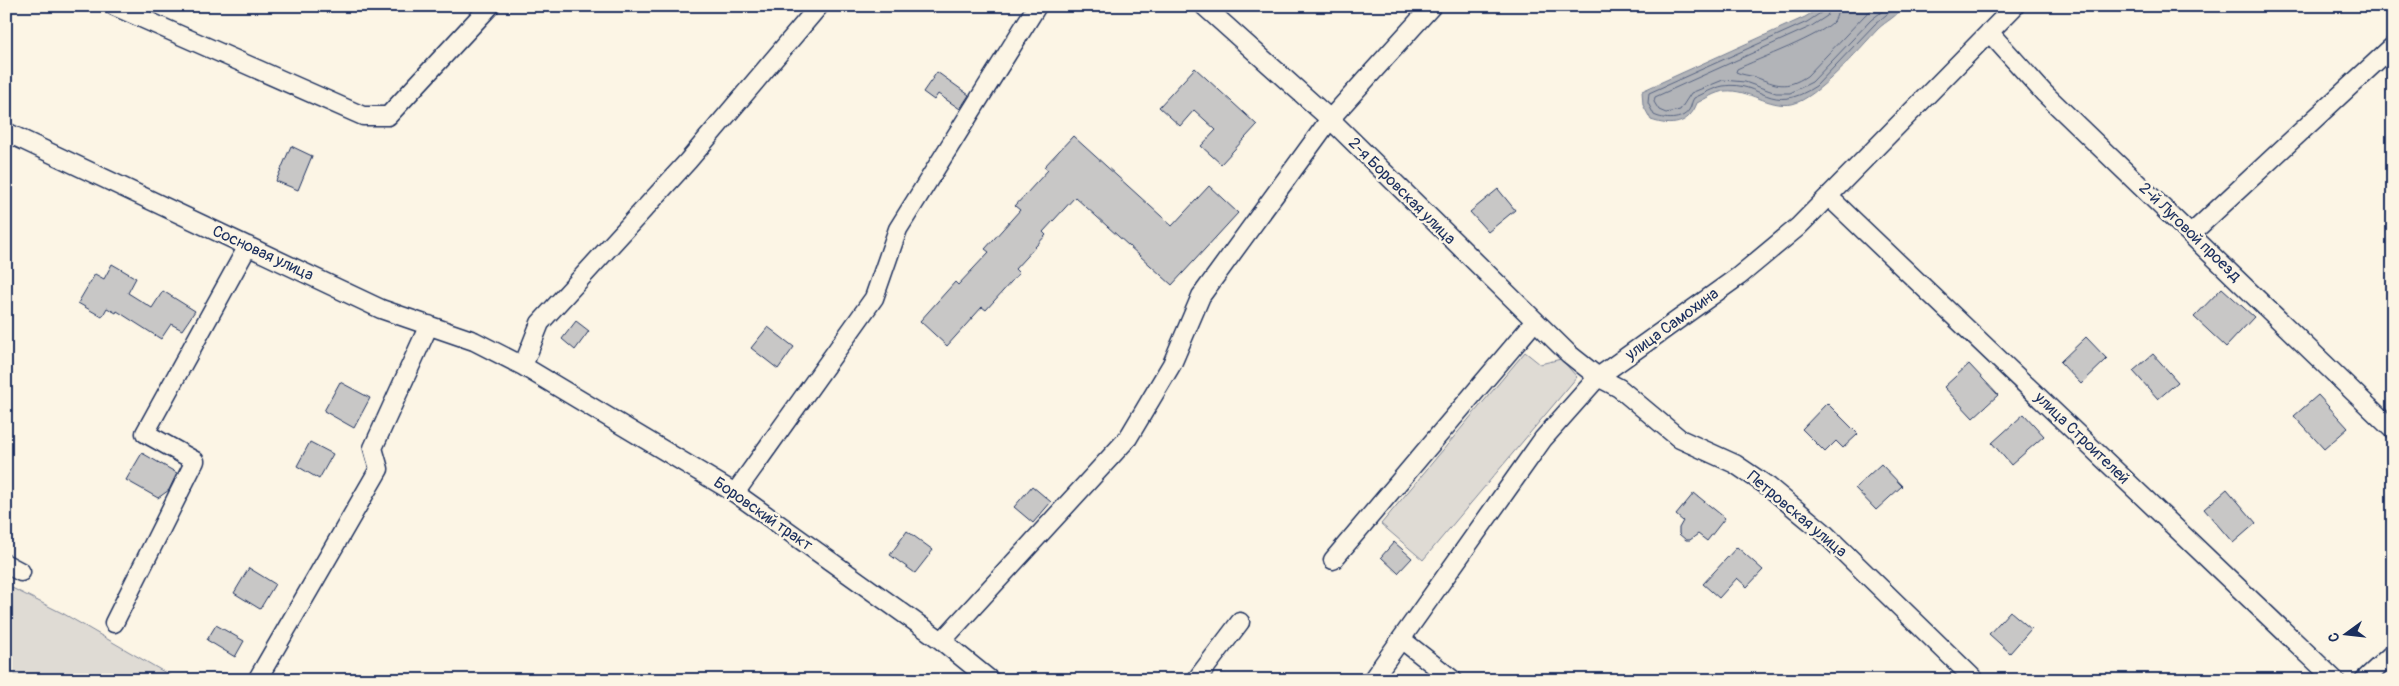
<svg xmlns="http://www.w3.org/2000/svg" width="2399" height="686" font-family="Pangolin,sans-serif">
<style>
.green{fill:#dfdbd4;stroke:#7d8599}
.water{fill:#b2b4b8;stroke:#767f94}
.lines{fill:none;stroke-linecap:round;stroke-linejoin:round}
.shore{stroke:#576482;stroke-width:1}
.building{fill:#c8c7c6;stroke:#1b2f5e}
.minor-casing{stroke:#1b2f5e;stroke-width:21}
.minor{stroke:#fcf5e5;stroke-width:18}
.labels{text-anchor:middle;dominant-baseline:central;stroke-width:5;stroke-linejoin:round;paint-order:stroke}
.street-label{font-size:16px;fill:#1b2f5e;stroke:#fcf5e5}
</style>
<rect width="100%" height="100%" fill="#fcf5e5"/>
<filter id="ink" filterUnits="userSpaceOnUse"><feTurbulence type="fractalNoise" baseFrequency=".02" numOctaves="2"/><feDisplacementMap in="SourceGraphic" scale="10" xChannelSelector="R" yChannelSelector="G"/><feConvolveMatrix kernelMatrix="1 2 1 2 8 2 1 2 1" color-interpolation-filters="sRGB"/></filter>
<g filter="url(#ink)">
<path class="green" d="M 1525,352 L 1540,364 L 1561,359 L 1577,377 L 1423,560 L 1381,524 Z
M 6,585 L 64,614 L 178,680 L 6,680 Z"/>
<path class="water" d="M 1823,6 L 1903,6 C 1897,17 1886,21 1878,29 C 1859,49 1817,99 1792,104 C 1768,108 1749,89 1725,91 C 1715,92 1705,99 1697,103 C 1689,125 1671,127 1651,120 L 1643,105 L 1642,91 L 1805,17 Z"/>
<g class="lines">
<path class="shore" d="M 1825,6 L 1822,12 L 1807,22 L 1649,93 L 1648,103 L 1654,115 C 1664,120 1682,121 1689,110 C 1692,106 1691,102 1694,98 C 1703,94 1713,88 1723,86 C 1762,80 1769,117 1816,86 L 1875,24 L 1897,6
M 1831,6 L 1827,16 L 1810,27 L 1655,97 L 1654,102 L 1659,110 L 1666,113 L 1680,110 L 1691,93 L 1723,80 L 1745,82 L 1776,93 L 1790,93 L 1812,82 L 1871,20 L 1889,6
M 1838,6 C 1838,12 1837,16 1834,21 C 1821,36 1758,59 1737,69 L 1736,72 C 1742,75 1748,75 1755,77 C 1777,85 1785,90 1807,76 L 1865,15 L 1876,6"/>
</g>
<path class="building" d="M 1195,68 L 1257,125 L 1221,164 L 1201,146 L 1216,130 L 1194,110 L 1180,126 L 1159,107 Z
M 937,72 L 969,95 L 960,109 L 938,94 L 934,100 L 923,92 Z
M 1073,136 L 1172,226 L 1209,186 L 1238,213 L 1172,285 L 1075,197 L 1043,232 L 1046,235 L 1015,269 L 1019,273 L 986,310 L 982,307 L 947,346 L 920,321 L 955,282 L 958,285 L 989,252 L 985,249 L 1020,210 L 1015,206 L 1048,170 L 1044,167 Z
M 291,146 L 312,156 L 298,190 L 276,181 Z
M 1498,189 L 1515,210 L 1488,232 L 1470,212 Z
M 112,264 L 136,278 L 128,293 L 152,308 L 163,291 L 195,311 L 182,330 L 171,324 L 161,339 L 117,311 L 116,313 L 107,308 L 102,317 L 78,303 L 95,274 L 104,279 Z
M 2222,288 L 2254,317 L 2226,347 L 2194,317 Z
M 576,321 L 589,331 L 575,350 L 562,339 Z
M 768,327 L 794,347 L 778,369 L 751,348 Z
M 2086,337 L 2107,359 L 2081,384 L 2060,362 Z
M 2153,354 L 2178,382 L 2158,399 L 2133,371 Z
M 1969,364 L 1998,395 L 1973,418 L 1944,387 Z
M 340,382 L 370,398 L 354,428 L 324,411 Z
M 2318,395 L 2348,428 L 2324,449 L 2294,416 Z
M 1827,403 L 1858,434 L 1843,448 L 1836,441 L 1825,452 L 1802,429 Z
M 2024,414 L 2044,436 L 2011,465 L 1992,443 Z
M 310,442 L 333,454 L 319,479 L 297,466 Z
M 142,453 L 177,473 L 169,490 L 158,498 L 126,480 Z
M 1881,464 L 1902,486 L 1876,510 L 1855,488 Z
M 1032,486 L 1051,502 L 1033,523 L 1014,507 Z
M 2227,489 L 2256,523 L 2233,543 L 2204,509 Z
M 1694,493 L 1725,518 L 1707,541 L 1698,534 L 1690,540 L 1686,540 L 1679,534 L 1679,528 L 1683,521 L 1676,515 Z
M 907,531 L 933,550 L 915,573 L 890,555 Z
M 1394,542 L 1412,558 L 1398,573 L 1381,557 Z
M 1737,547 L 1763,570 L 1747,587 L 1737,578 L 1719,598 L 1703,584 Z
M 249,568 L 275,584 L 260,609 L 234,593 Z
M 2010,611 L 2031,629 L 2010,653 L 1989,634 Z
M 216,625 L 244,641 L 235,657 L 207,640 Z"/>
<g class="lines">
<g class="minor-casing">
<path id="minor" d="M 114,6 L 363,116 L 388,116 L 490,6
M 1204,6 L 1330,119 L 1569,354 L 1598,377 L 1619,388 L 1680,439 L 1735,464 L 1769,487 L 1822,531 L 1975,680
M 1989,32 L 2044,93 L 2393,430
M 6,132 L 381,309 L 474,341 L 523,366 L 735,493 L 942,641 L 990,680
M 1829,197 L 2335,680
M 2192,233 L 2393,46
M 523,366 L 540,323 L 688,161 L 819,6
M 735,493 L 874,298 L 898,229 L 1037,6
M 1333,560 L 1535,321
M 6,564 L 21,572
M 114,623 L 195,461 L 145,433 L 248,246
M 1401,639 L 1453,680
M 942,641 L 1128,438 L 1172,364 L 1201,296 L 1330,119 L 1432,6
M 257,680 L 379,469 L 373,448 L 429,325
M 1196,680 L 1240,622
M 1372,680 L 1543,439 L 1598,377 L 1739,276 L 1798,227 L 2015,6
M 2364,680 L 2393,653"/>
</g>
<use href="#minor" class="minor"/>
</g>
</g>
<g class="labels">
<g class="street-label">
<text transform="translate(1402 191) rotate(45)">2-я Боровская улица</text>
<text transform="translate(2190 232) rotate(44)">2-й Луговой проезд</text>
<text transform="translate(263 253) rotate(25)">Сосновая улица</text>
<text transform="translate(1672 324) rotate(-36)">улица Самохина</text>
<text transform="translate(2082 438) rotate(44)">улица Строителей</text>
<text transform="translate(763 514) rotate(35)">Боровский тракт</text>
<text transform="translate(1797 514) rotate(40)">Петровская улица</text>
</g>
</g>
<rect width="2399" height="686" fill="none" stroke="#fcf5e5" stroke-width="25"/>
<rect x="12" y="12" width="2374" height="661" fill="none" stroke="#1b2f5e" stroke-width="2" filter="url(#ink)"/>
<g transform="translate(2346 634) rotate(255)" stroke="#fcf5e5" stroke-width="4" paint-order="stroke">
<path d="M0-4L9 19L0 12L-9 19Z" fill="#1b2f5e"/>
<text y="-8" font-size="14" font-weight="bold" text-anchor="middle" fill="#1b2f5e">С</text>
</g>
</svg>
